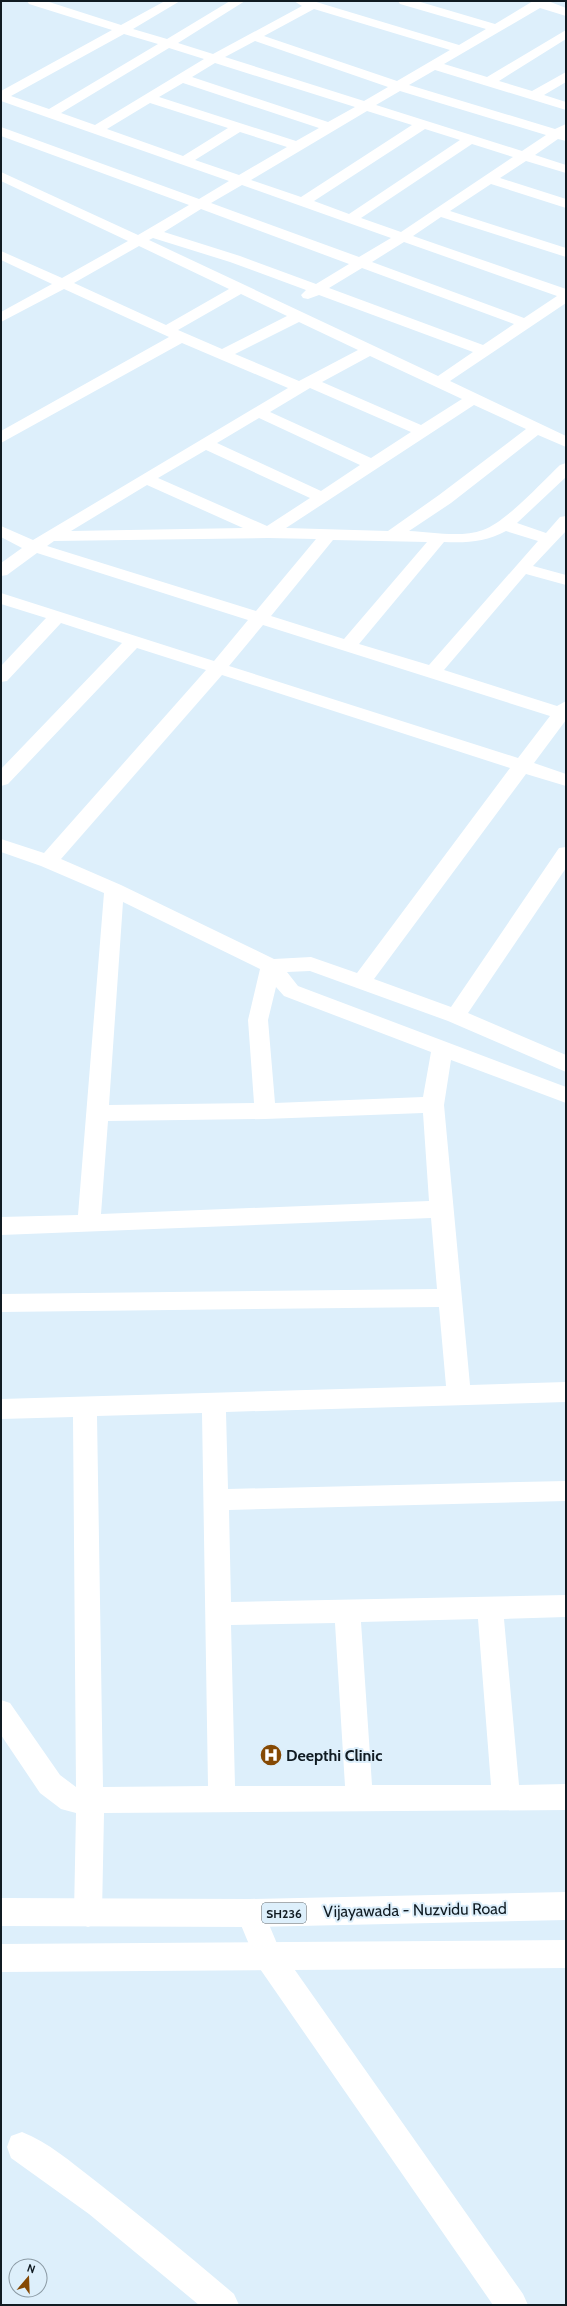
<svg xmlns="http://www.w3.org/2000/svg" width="567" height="2306" font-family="Cabin,sans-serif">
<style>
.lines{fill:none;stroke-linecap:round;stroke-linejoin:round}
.minor{fill:#fff;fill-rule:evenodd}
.major{fill:#fff;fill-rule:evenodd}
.labels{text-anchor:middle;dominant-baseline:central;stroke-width:4;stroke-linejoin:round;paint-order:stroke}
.shield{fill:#ddeffb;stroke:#4e5b63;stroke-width:1}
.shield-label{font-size:12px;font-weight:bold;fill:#101b22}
.near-poi-label{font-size:16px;font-weight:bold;fill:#101b22;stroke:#ddeffb;text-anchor:start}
.near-street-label{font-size:16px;fill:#101b22;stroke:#ddeffb}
</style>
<rect width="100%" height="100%" fill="#ddeffb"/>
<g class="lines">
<path class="minor" d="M 27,1 L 46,1 L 121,25 L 165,1 L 180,1 L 133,29 L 167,39 L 230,1 L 245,1 L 178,43 L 213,54 L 302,6 L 294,1 L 313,1 L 459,45 L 486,29 L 400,4 L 398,1 L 417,1 L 495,24 L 533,1 L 548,1 L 566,8 L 566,16 L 540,8 L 444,64 L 487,77 L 566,30 L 566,39 L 499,81 L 532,91 L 566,72 L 566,82 L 544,95 L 566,102 L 566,110 L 435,70 L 409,85 L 555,129 L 566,124 L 566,141 L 558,139 L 535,155 L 566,165 L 566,173 L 526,161 L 500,178 L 566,199 L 566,208 L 491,184 L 450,211 L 566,248 L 566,257 L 441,217 L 413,236 L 566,289 L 566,303 L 450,381 L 566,436 L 566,447 L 538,435 L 451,503 L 409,531 C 432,532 461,538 483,530 C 507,521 541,483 560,465 L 566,463 L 566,477 L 517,523 L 546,533 L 560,517 L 566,516 L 566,531 L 533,566 L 566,575 L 566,585 L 526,574 L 444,670 L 557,706 L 566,701 L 566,720 L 534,763 L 566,774 L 566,786 L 526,774 L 374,979 L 451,1007 L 559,848 L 566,847 L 566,868 L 468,1013 L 566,1055 L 566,1072 L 448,1021 L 310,971 L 287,972 L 298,986 L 566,1087 L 566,1103 L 451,1060 L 444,1105 L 470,1385 L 566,1382 L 566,1402 L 226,1412 L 228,1489 L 566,1481 L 566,1501 L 229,1510 L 231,1602 L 566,1595 L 566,1617 L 504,1619 L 519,1785 L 566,1784 L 566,1810 L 104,1813 L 102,1913 L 98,1923 L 88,1927 L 78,1923 L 74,1913 L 76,1813 L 61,1809 L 40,1793 L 1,1735 L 1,1700 L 10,1703 L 60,1775 L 76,1787 L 73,1417 L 1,1419 L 1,1399 L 446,1386 L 439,1307 L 1,1312 L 1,1294 L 437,1289 L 431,1218 L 1,1235 L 1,1217 L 78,1215 L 104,893 L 41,866 L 1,852 L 1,839 L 44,853 L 206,670 L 137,648 L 8,784 L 1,786 L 1,769 L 122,643 L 61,623 L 7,681 L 1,682 L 1,666 L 46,618 L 1,604 L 1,593 L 214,661 L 248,620 L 37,553 L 7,575 L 1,576 L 1,563 L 22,548 L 1,537 L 1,526 L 33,540 L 288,388 L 182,343 L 1,443 L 1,431 L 169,337 L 64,289 L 1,322 L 1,312 L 52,284 L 1,260 L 1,251 L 62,278 L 128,241 L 1,181 L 1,172 L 138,235 L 189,205 L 1,136 L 1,127 L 199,199 L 229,181 L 1,101 L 1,91 L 112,30 L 29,4 ZM 314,9 L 450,50 L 397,81 L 264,36 ZM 124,34 L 158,44 L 49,109 L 11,96 ZM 255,41 L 388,87 L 364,101 L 225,57 ZM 169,48 L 204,59 L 95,125 L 61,113 ZM 215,63 L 355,107 L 328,122 L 192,77 ZM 183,83 L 319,128 L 296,141 L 159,97 ZM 400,91 L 546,135 L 522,151 L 376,105 ZM 150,103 L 228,128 L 183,156 L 107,129 ZM 367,111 L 412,125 L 301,197 L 251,180 ZM 425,129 L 460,140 L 349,214 L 314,201 ZM 240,132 L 287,147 L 239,175 L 195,160 ZM 472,144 L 513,157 L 401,232 L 361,218 ZM 242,185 L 391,238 L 359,257 L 211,203 ZM 201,209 L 349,264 L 316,284 L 240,256 L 164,232 ZM 153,238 L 230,262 L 306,290 L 301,295 L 303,298 L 308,299 L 319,295 L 473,352 L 438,376 L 149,240 ZM 404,242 L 557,296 L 524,318 L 372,262 ZM 139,246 L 229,289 L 166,325 L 74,283 ZM 362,268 L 514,324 L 483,345 L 329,288 ZM 241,294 L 287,316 L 222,349 L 178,330 ZM 299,322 L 358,350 L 299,381 L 235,354 ZM 370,356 L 462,399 L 421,425 L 322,382 ZM 310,388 L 411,432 L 371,458 L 270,412 ZM 474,405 L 526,429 L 439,495 L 388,531 L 286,528 ZM 259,418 L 360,465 L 321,491 L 217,443 ZM 206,450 L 310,498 L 267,526 L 158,478 ZM 147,485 L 243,528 L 71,531 ZM 506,531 L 538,541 L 429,665 L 359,644 L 444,542 C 467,543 486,542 506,531 ZM 268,538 L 316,539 L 256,611 L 47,546 L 54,541 ZM 333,540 L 427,542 L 344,639 L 271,616 ZM 263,625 L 550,716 L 518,758 L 229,666 ZM 222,675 L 510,768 L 357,973 L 311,957 L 274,959 L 121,885 L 61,859 ZM 123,902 L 260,969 L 248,1020 L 254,1103 L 109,1105 ZM 276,987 L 284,996 L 431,1052 L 423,1097 L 275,1103 L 268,1020 ZM 423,1113 L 429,1201 L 101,1214 L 108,1121 L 265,1119 ZM 202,1413 L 208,1786 L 103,1787 L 97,1416 ZM 478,1619 L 491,1785 L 372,1785 L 361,1622 ZM 335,1623 L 345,1786 L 235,1786 L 231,1625 Z
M 250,1899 L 260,1903 L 278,1946 L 523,2294 L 528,2305 L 493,2305 L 258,1966 L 236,1913 L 240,1903 Z
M 22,2132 C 48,2142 71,2162 93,2179 C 141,2216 188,2255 234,2294 L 239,2305 L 199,2305 L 89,2214 L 11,2158 L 7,2147 L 11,2136 Z"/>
<path class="major" d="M 566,1892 L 566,1920 L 250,1927 L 1,1926 L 1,1898 L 250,1899 Z
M 566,1940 L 566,1968 L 1,1972 L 1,1944 Z"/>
</g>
<defs>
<g id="hospital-disc" transform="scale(1.15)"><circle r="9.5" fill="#854904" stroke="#ddeffb"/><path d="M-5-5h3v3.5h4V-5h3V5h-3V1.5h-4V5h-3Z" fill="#fff"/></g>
</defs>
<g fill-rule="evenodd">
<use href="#hospital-disc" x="271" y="1755"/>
</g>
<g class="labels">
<rect class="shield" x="262" y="1903" width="44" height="20" rx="3"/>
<g class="shield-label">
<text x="284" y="1913">SH236</text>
</g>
<g class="near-poi-label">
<text x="286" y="1755">Deepthi Clinic</text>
</g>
<g class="near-street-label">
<text transform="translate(415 1910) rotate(-1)">Vijayawada - Nuzvidu Road</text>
</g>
</g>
<rect width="567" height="2306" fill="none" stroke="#101b22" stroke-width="4"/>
<g transform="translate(28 2278) rotate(19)"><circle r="19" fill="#ddeffb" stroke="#8b9aa4"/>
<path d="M0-3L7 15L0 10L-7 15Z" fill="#854904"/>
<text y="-6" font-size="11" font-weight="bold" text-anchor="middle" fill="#101b22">N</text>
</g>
</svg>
